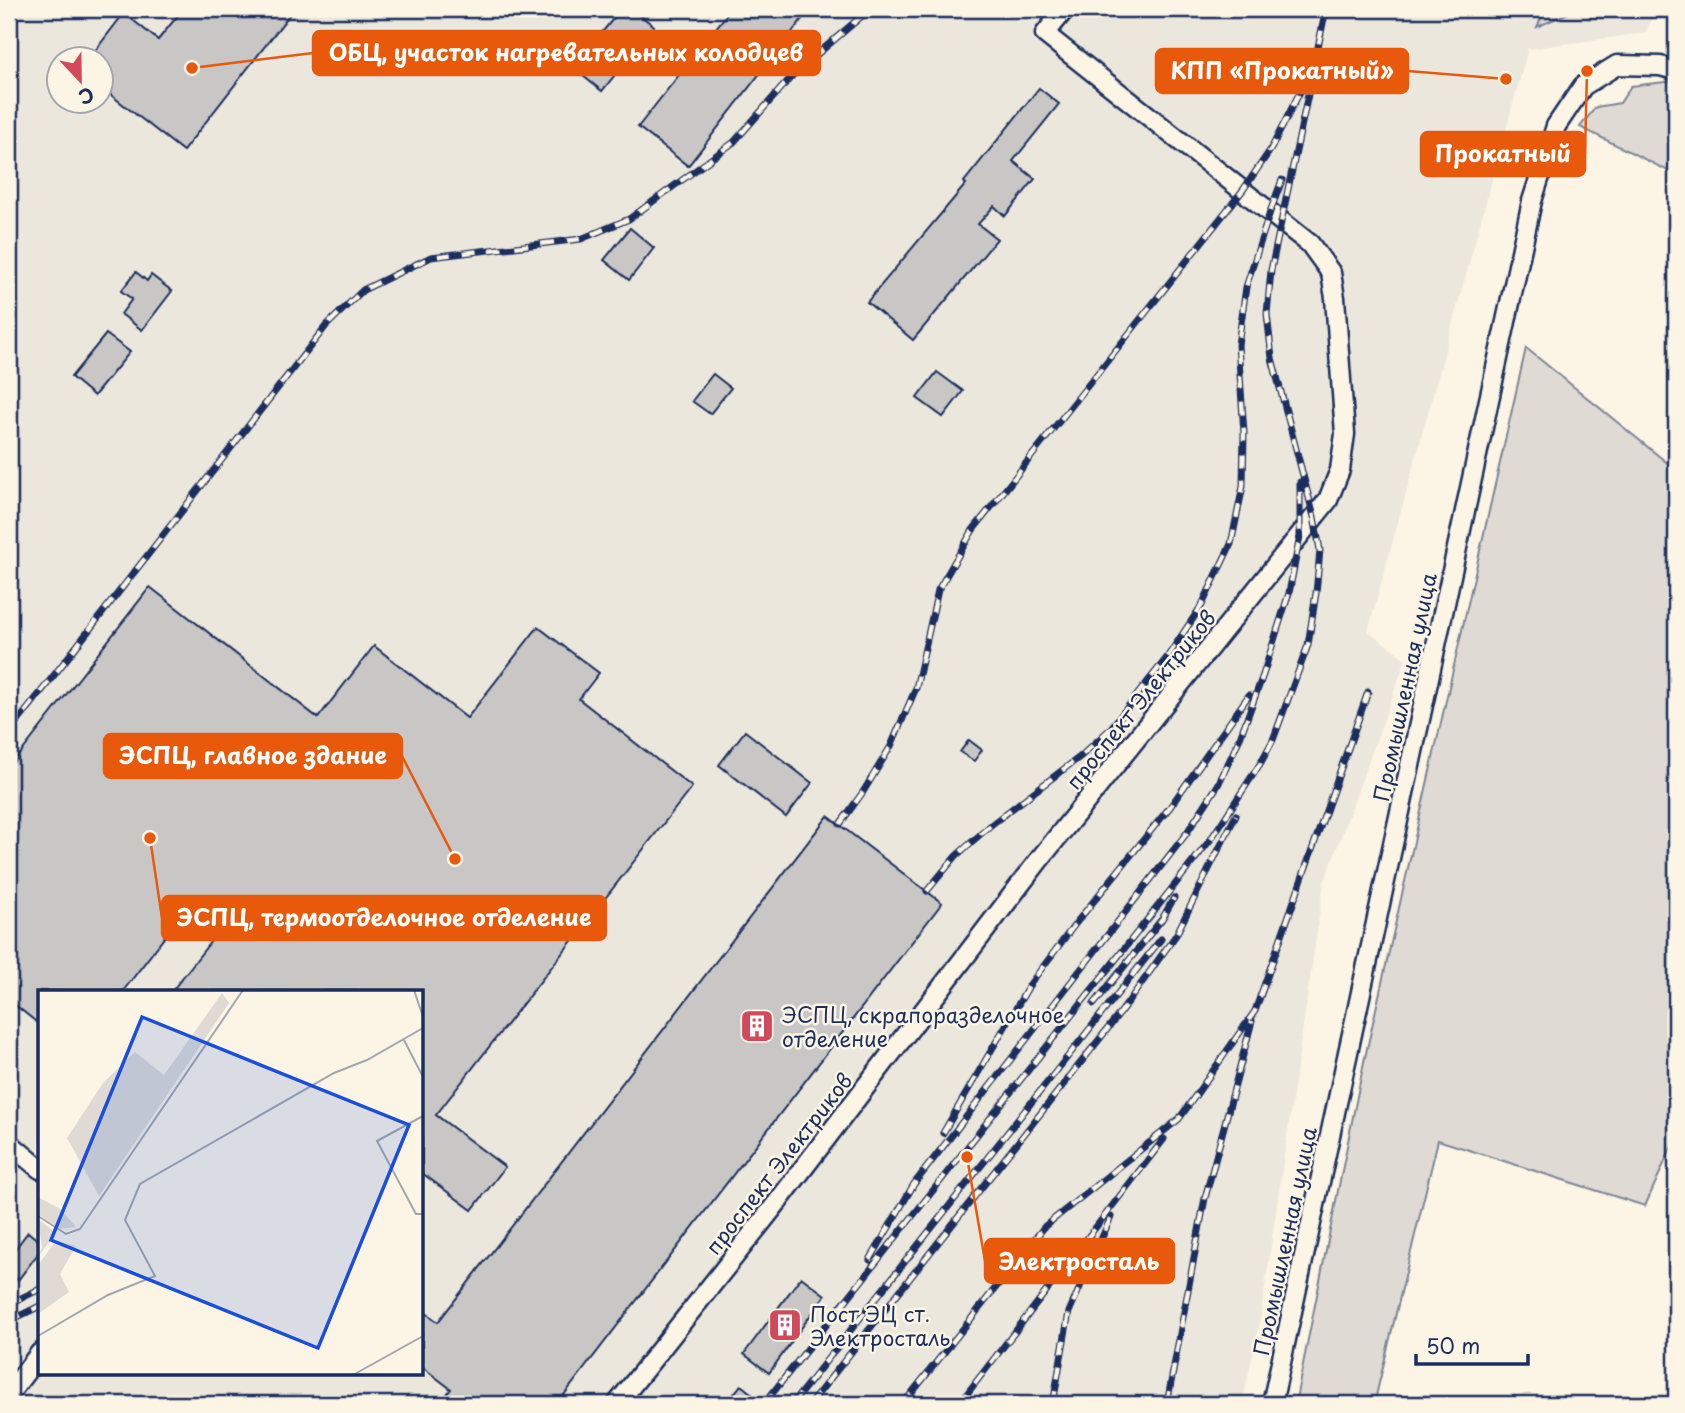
<svg xmlns="http://www.w3.org/2000/svg" width="1685" height="1413" font-family="'Playpen Sans',sans-serif">
<style>
.built{fill:#ece7dc;fill-rule:evenodd}
.green{fill:#dfdbd4;stroke:#7d8599;stroke-width:2}
.building{fill:#c8c7c6;stroke:#1b2f5e;stroke-width:2}
.lines{fill:none;stroke-linecap:round;stroke-linejoin:round}
.minor-casing{stroke:#1b2f5e;stroke-width:23}
.minor{stroke:#fcf5e5;stroke-width:18}
.rail-casing{stroke:#1b2f5e;stroke-width:7}
.rail{stroke:#fcf5e5;stroke-width:4.5;stroke-dasharray:13;stroke-linecap:butt}
.labels{text-anchor:middle;dominant-baseline:central;stroke-width:5;stroke-linejoin:round;paint-order:stroke}
.street-label{font-size:21px;fill:#1b2f5e;stroke:#fcf5e5}
.poi-label{font-size:21px;fill:#1b2f5e;stroke:#fcf5e5;text-anchor:start}
.inset-road{fill:none;stroke:#a2a6af;stroke-width:2}
.view{fill:#1d4ed8;fill-opacity:0.15;stroke:#1d4ed8;stroke-width:3.5}
.inset-edge{fill:none;stroke:#1b2f5e;stroke-width:3.5}
.leader{fill:none;stroke:#e8590c;stroke-width:2.5}
.callout-dot{fill:#e8590c;stroke:#fcf5e5;stroke-width:2.5}
.callout{fill:#e8590c;stroke:#e8590c;stroke-width:2.5}
.callout-label{font-size:23px;text-anchor:middle;font-weight:bold;fill:#fff}
</style>
<rect width="100%" height="100%" fill="#fcf5e5"/>
<filter id="ink" filterUnits="userSpaceOnUse"><feTurbulence type="fractalNoise" baseFrequency=".0143" numOctaves="2"/><feDisplacementMap in="SourceGraphic" scale="14" xChannelSelector="R" yChannelSelector="G"/><feConvolveMatrix kernelMatrix="1 2 1 2 8 2 1 2 1" color-interpolation-filters="sRGB"/></filter>
<g filter="url(#ink)">
<path class="built" d="M 9,9 L 1656,9 L 1645,33 L 1528,49 L 1368,631 L 1406,659 L 1324,883 L 1260,1321 L 1242,1404 L 9,1404 ZM 60,60 L 102,60 L 102,102 L 60,102 ZM 40,991 L 422,991 L 422,1373 L 40,1373 Z"/>
<path class="green" d="M 1545,9 L 1577,9 L 1537,27 Z
M 1665,82 L 1676,82 L 1676,175 L 1580,127 L 1596,107 L 1620,103 L 1631,86 Z
M 1526,348 L 1676,470 L 1676,1137 L 1645,1206 L 1438,1140 L 1374,1404 L 1295,1404 L 1364,1062 Z"/>
<path class="building" d="M 183,9 L 294,9 L 183,151 L 102,88 L 102,60 L 88,60 L 124,13 L 158,40 Z
M 621,9 L 632,9 L 654,26 L 602,91 L 573,68 Z
M 731,9 L 810,9 L 688,166 L 638,127 Z
M 1039,88 L 1059,104 L 1013,161 L 1035,179 L 1005,216 L 994,206 L 978,224 L 997,239 L 913,340 L 867,302 L 966,184 L 964,182 Z
M 630,228 L 654,248 L 629,280 L 604,260 Z
M 136,272 L 147,281 L 151,275 L 172,291 L 142,330 L 121,314 L 132,299 L 121,291 Z
M 106,334 L 130,352 L 94,396 L 71,377 Z
M 937,372 L 963,391 L 943,417 L 917,398 Z
M 713,374 L 731,388 L 710,414 L 692,401 Z
M 150,587 L 318,718 L 374,646 L 467,718 L 538,627 L 599,673 L 579,699 L 692,787 L 436,1115 L 505,1167 L 472,1210 L 422,1173 L 422,991 L 172,991 L 218,932 L 187,908 L 123,991 L 40,991 L 40,1025 L 9,1000 L 9,768 Z
M 745,731 L 812,783 L 786,817 L 719,765 Z
M 969,740 L 982,750 L 974,761 L 960,752 Z
M 828,816 L 942,903 L 557,1404 L 439,1404 L 451,1389 L 422,1367 L 422,1310 L 438,1322 Z
M 28,1232 L 40,1242 L 40,1251 L 18,1280 L 9,1273 L 9,1257 Z
M 801,1277 L 825,1295 L 769,1373 L 744,1354 Z
M 741,1385 L 752,1394 L 744,1404 L 726,1404 Z"/>
<g class="lines">
<g class="minor-casing">
<path id="minor" d="M 9,1143 L 40,1169
M 9,1394 L 40,1353
M 617,1404 L 776,1204 L 1039,860 L 1328,500 L 1340,470 L 1345,434 L 1335,298 L 1331,273 L 1310,244 L 1045,34 L 1065,9
M 1272,1404 L 1532,201 L 1556,126 L 1583,86 L 1617,65 L 1660,66 L 1676,70"/>
</g>
<use href="#minor" class="minor"/>
<g class="rail-casing">
<path id="rail" d="M 9,733 L 326,326 L 363,290 L 431,257 L 581,239 L 629,219 L 734,142 L 793,75 L 870,9
M 840,824 L 863,792 L 891,746 L 916,688 L 938,590 L 973,530 L 1243,190 L 1271,149 L 1304,84
M 927,891 L 956,856 L 992,824 L 1081,756 L 1110,729 L 1166,659 L 1202,605 L 1231,544 L 1243,486 L 1244,433 L 1238,345 L 1246,287 L 1270,212 L 1282,180
M 1094,1004 L 1162,919 L 1174,898
M 943,1133 L 1030,984 L 1076,923 L 1170,807 L 1249,695
M 870,1260 L 914,1184 L 1186,834 L 1218,785 L 1239,740 L 1263,675 L 1289,593 L 1300,536 L 1300,482
M 9,1304 L 40,1289
M 840,1308 L 1211,839 L 1260,764 L 1273,740 L 1308,645 L 1316,593 L 1320,550 L 1314,517 L 1272,358 L 1267,314 L 1271,270 L 1326,9
M 9,1321 L 40,1306
M 764,1404 L 845,1301
M 792,1404 L 1161,939
M 810,1404 L 1121,1012 L 1176,935 L 1236,815
M 903,1404 L 1045,1226 L 1179,1119 L 1255,1011 L 1368,692
M 959,1404 L 1164,1139
M 1053,1404 L 1069,1312 L 1111,1217
M 1167,1404 L 1205,1198 L 1252,1021"/>
</g>
<use href="#rail" class="rail"/>
</g>
</g>
<defs>
<g id="building-square" transform="scale(1.75)"><rect x="-9" y="-9" width="18" height="18" rx="4" fill="#d1495b" stroke="#fcf5e5"/><path d="M-4-6H4V6H1V3H-1V6H-4ZM-2.5-4.3h1.7v1.8h-1.7ZM.8-4.3h1.7v1.8H.8ZM-2.5-1h1.7V.8h-1.7ZM.8-1h1.7V.8H.8Z" fill="#fff"/></g>
</defs>
<g fill-rule="evenodd">
<use href="#building-square" x="757" y="1026"/>
<use href="#building-square" x="785" y="1325"/>
</g>
<g class="labels">
<g class="street-label">
<text transform="translate(1404 687) rotate(-78)">Промышленная улица</text>
<text transform="translate(1140 699) rotate(-51)">проспект Электриков</text>
<text transform="translate(778 1163) rotate(-52)">проспект Электриков</text>
<text transform="translate(1284 1241) rotate(-78)">Промышленная улица</text>
</g>
<g class="poi-label">
<text x="782" y="1014">ЭСПЦ, скрапоразделочное<tspan x="782" dy="24">отделение</tspan></text>
<text x="810" y="1313">Пост ЭЦ ст.<tspan x="810" dy="24">Электросталь</tspan></text>
</g>
</g>
<g transform="translate(38 990)">
<rect width="385" height="385" fill="#fcf5e5"/>
<path d="M 184,3 L 191,13 L 61,206 L 29,148 L 65,93 L 97,62 L 126,85 ZM 0,207 L 22,219 L 38,237 L 22,239 L 0,224 ZM 0,229 L 18,243 L 0,267 L 4,258 ZM 18,251 L 38,256 L 22,284 L 31,302 L 0,324 L 0,275 Z" fill="#dfdbd4"/>
<path class="inset-road" d="M 376,0 L 385,27M 366,50 L 385,87M 385,126 L 339,151 L 378,224 L 385,224M 0,226 L 28,244 L 42,239 L 205,0M 0,346 L 70,305 L 117,286 L 87,230 L 102,194 L 296,83 L 329,70 L 385,38M 315,385 L 385,346"/>
<path class="view" d="M 104,27 L 371,135 L 280,358 L 13,250 Z"/>
<rect width="385" height="385" class="inset-edge"/>
</g>
<path class="leader" d="M192 68L313 53M1506 79L1408 71M1587 71L1585 154M455 859L402 756M150 838L162 918M967 1157L985 1261"/>
<g class="callout-dot">
<circle cx="192" cy="68" r="7"/>
<circle cx="1506" cy="79" r="7"/>
<circle cx="1587" cy="71" r="7"/>
<circle cx="455" cy="859" r="7"/>
<circle cx="150" cy="838" r="7"/>
<circle cx="967" cy="1157" r="7"/>
</g>
<g class="callout">
<rect x="313" y="31" width="507" height="44" rx="7"/>
<rect x="1156" y="49" width="252" height="44" rx="7"/>
<rect x="1421" y="132" width="164" height="44" rx="7"/>
<rect x="104" y="734" width="298" height="44" rx="7"/>
<rect x="162" y="896" width="444" height="44" rx="7"/>
<rect x="985" y="1239" width="189" height="44" rx="7"/>
</g>
<g class="callout-label">
<text x="566" y="61">ОБЦ, участок нагревательных колодцев</text>
<text x="1282" y="79">КПП «Прокатный»</text>
<text x="1503" y="162">Прокатный</text>
<text x="253" y="764">ЭСПЦ, главное здание</text>
<text x="384" y="926">ЭСПЦ, термоотделочное отделение</text>
<text x="1079" y="1270">Электросталь</text>
</g>
<rect width="1685" height="1413" fill="none" stroke="#fcf5e5" stroke-width="35"/>
<rect x="18" y="18" width="1650" height="1378" fill="none" stroke="#1b2f5e" stroke-width="2.5" filter="url(#ink)"/>
<g transform="translate(80 80) rotate(158)"><circle r="33" fill="#fcf5e5" stroke="#a2a6af" stroke-width="2"/>
<path d="M0-5L12 26L0 18L-12 26Z" fill="#d1495b"/>
<text y="-10" font-size="19" font-weight="bold" text-anchor="middle" fill="#1b2f5e">С</text>
</g>
<path d="M1416 1354v10h112v-10" fill="none" stroke="#1b2f5e" stroke-width="3.5"/>
<text x="1426" y="1354" font-size="21" fill="#1b2f5e" stroke="#fcf5e5" stroke-width="5" paint-order="stroke">50 m</text>
</svg>
